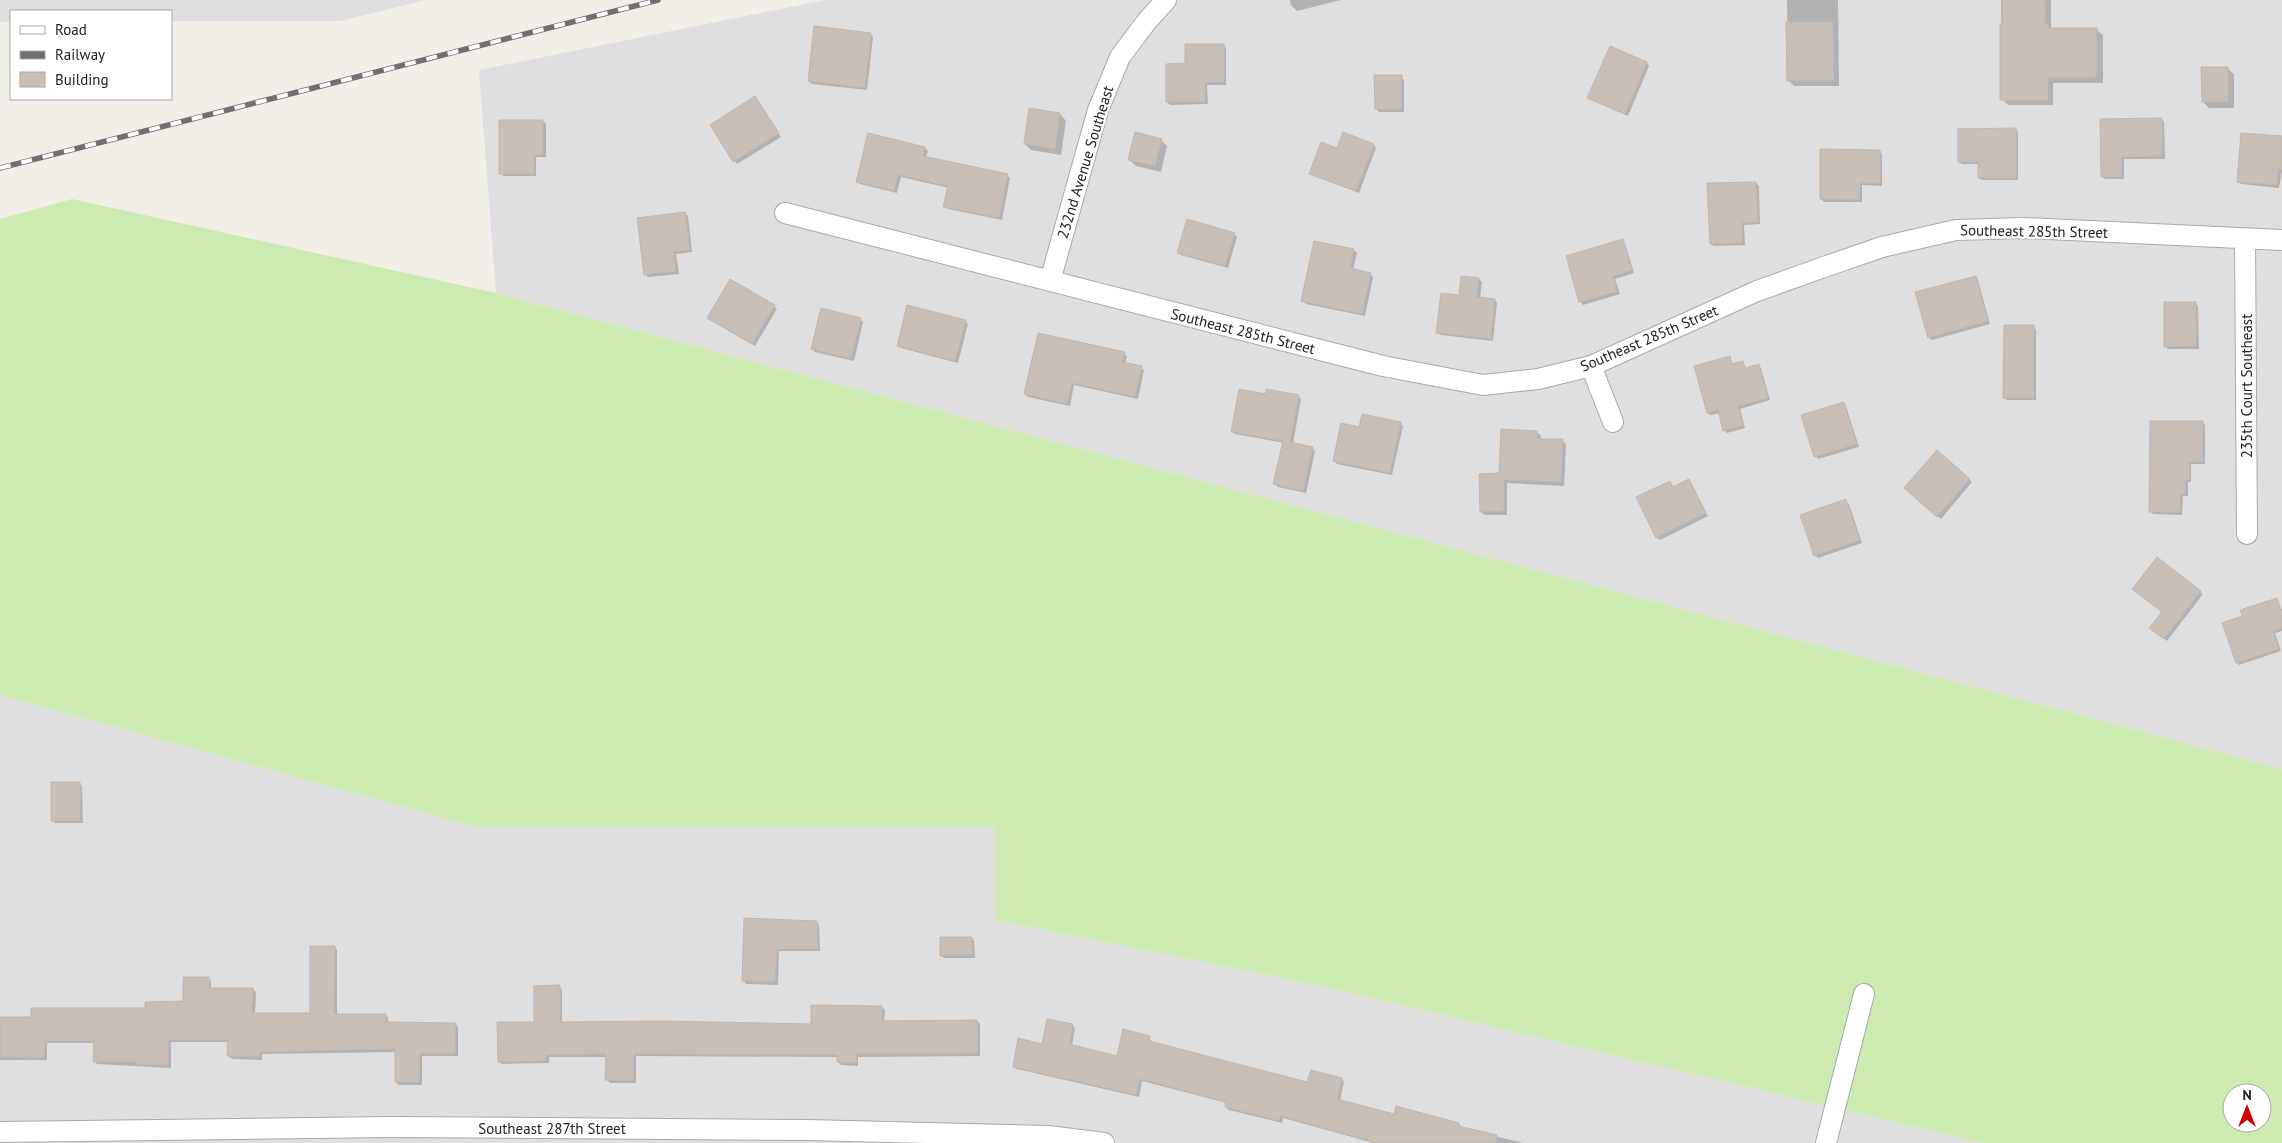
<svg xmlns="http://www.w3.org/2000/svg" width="2282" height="1143" font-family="'PT Sans',sans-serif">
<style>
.residential{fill:#e0dfdf}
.grass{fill:#cdebb0;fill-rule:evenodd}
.shadow{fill:#0003}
.building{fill:#c7bfb8;stroke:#c4b6ab}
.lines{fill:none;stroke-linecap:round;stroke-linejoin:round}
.street-casing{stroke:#a9a9a9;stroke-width:22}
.street{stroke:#fff;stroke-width:20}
.rail-casing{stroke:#707070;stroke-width:5.5}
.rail{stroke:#fff;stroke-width:4;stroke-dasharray:11;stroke-linecap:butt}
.labels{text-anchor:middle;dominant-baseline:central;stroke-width:4.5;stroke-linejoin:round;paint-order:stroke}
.street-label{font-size:15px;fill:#222;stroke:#fff}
</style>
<rect width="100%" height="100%" fill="#f2efe9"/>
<path class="residential" d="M 0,0 L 426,0 L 340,21 L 171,21 L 171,11 L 11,11 L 11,22 L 0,22 Z
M 825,0 L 2282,0 L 2282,769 L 496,293 L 479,70 Z
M 0,695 L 476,827 L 995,827 L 995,920 L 1321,986 L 1983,1143 L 0,1143 Z"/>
<path class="grass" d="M 72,199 L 496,293 L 2282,769 L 2282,1143 L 1983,1143 L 1321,986 L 995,920 L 995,827 L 476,827 L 0,695 L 0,219 ZM 2232,1093 L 2262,1093 L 2262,1123 L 2232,1123 Z"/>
<path class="shadow" d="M 1290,0 L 1341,0 L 1297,11 L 1291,5 Z
M 1787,0 L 1838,0 L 1839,86 L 1794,86 L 1788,80 Z
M 2001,0 L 2051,0 L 2051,29 L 2097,30 L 2103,35 L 2103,83 L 2053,83 L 2053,105 L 2008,105 L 2002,99 Z
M 870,34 L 873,37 L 867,90 L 812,84 L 809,81 Z
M 1223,45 L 1226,48 L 1226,85 L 1207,85 L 1208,104 L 1170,105 L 1167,102 L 1186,65 Z
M 1647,63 L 1649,66 L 1628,116 L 1589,98 Z
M 2227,68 L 2234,74 L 2234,108 L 2209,108 L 2203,102 Z
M 1401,77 L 1404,80 L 1404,112 L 1379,112 L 1376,109 Z
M 758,101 L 781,137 L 737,164 L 711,126 Z
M 1030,110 L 1060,114 L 1066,121 L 1061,155 L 1031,150 L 1025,144 Z
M 2161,119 L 2164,122 L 2165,159 L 2124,159 L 2124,179 L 2105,179 L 2102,176 L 2102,120 Z
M 543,121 L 546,124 L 546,157 L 536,157 L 536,176 L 503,176 L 501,173 Z
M 2015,129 L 2018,132 L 2018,180 L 1982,180 L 1979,178 L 1979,164 L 1962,164 L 1959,162 Z
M 2282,137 L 2282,171 L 2279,188 L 2241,184 L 2238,181 Z
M 1161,140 L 1167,146 L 1161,172 L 1136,166 L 1129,159 Z
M 1374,145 L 1376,148 L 1359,193 L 1311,174 L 1338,150 Z
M 925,148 L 928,151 L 926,158 L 1008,176 L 1010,178 L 1002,220 L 948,209 L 945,206 L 949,188 L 901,177 L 897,193 L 860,184 L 857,181 Z
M 1880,151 L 1882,154 L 1882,186 L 1862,185 L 1862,202 L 1824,202 L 1821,199 Z
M 1756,183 L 1759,186 L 1760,224 L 1744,225 L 1745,245 L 1714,246 L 1711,244 Z
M 685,213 L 688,216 L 692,252 L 676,254 L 679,274 L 648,277 L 646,275 Z
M 1234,234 L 1237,237 L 1228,268 L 1181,255 L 1178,252 Z
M 1622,241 L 1625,244 L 1634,273 L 1615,279 L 1620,294 L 1583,305 L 1581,302 L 1568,257 Z
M 1354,250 L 1357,253 L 1353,270 L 1370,274 L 1373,277 L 1365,316 L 1306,304 L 1303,301 Z
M 1976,277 L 1978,280 L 1990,324 L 1932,340 L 1929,337 Z
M 1479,279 L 1482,282 L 1480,299 L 1495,300 L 1497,303 L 1493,341 L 1441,335 L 1438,332 L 1460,297 Z
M 2195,303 L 2198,306 L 2199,349 L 2168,349 L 2166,346 Z
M 774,306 L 777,309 L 755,346 L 711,320 Z
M 860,319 L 863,322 L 854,361 L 815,352 L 812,349 Z
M 965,321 L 968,324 L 958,363 L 901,348 L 898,345 Z
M 2034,327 L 2036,330 L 2036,400 L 2007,400 L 2004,397 Z
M 1124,354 L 1127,356 L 1125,364 L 1141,368 L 1144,370 L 1138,399 L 1074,385 L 1070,406 L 1028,397 L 1025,394 Z
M 1729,358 L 1734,365 L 1742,363 L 1746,369 L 1758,365 L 1761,368 L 1770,400 L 1740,409 L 1745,428 L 1727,433 L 1724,430 L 1720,413 L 1711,415 L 1708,413 Z
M 1267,396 L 1298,396 L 1301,399 L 1293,444 L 1312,448 L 1315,451 L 1306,493 L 1278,487 L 1275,484 L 1284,443 L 1235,434 L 1232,431 Z
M 1844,403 L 1846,406 L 1859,447 L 1818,459 L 1816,456 Z
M 2202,422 L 2205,425 L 2205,464 L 2191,464 L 2191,482 L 2188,482 L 2188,496 L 2183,496 L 2182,515 L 2153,514 L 2150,511 Z
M 1400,423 L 1403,426 L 1392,475 L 1337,464 L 1334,461 Z
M 1537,432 L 1541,436 L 1540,440 L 1562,441 L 1566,444 L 1564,486 L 1507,483 L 1507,515 L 1485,515 L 1481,512 L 1500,474 Z
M 1937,452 L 1972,482 L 1941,519 L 1908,491 Z
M 1689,481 L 1708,516 L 1660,540 L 1657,537 L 1670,482 L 1674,488 Z
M 1846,501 L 1849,504 L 1862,543 L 1818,558 L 1815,555 Z
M 2200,592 L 2203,594 L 2167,641 L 2154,630 Z
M 2276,599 L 2282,610 L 2282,631 L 2275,633 L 2281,651 L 2239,665 L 2237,662 L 2244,616 Z
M 79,783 L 82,786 L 83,823 L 55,823 L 52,820 Z
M 746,919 L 817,922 L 819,925 L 820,951 L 779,951 L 778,985 L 746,984 L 744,981 Z
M 972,938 L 974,941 L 975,958 L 944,958 L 941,955 Z
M 334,947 L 337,950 L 337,1016 L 386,1015 L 388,1018 L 388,1023 L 455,1024 L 458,1027 L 458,1056 L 422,1056 L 422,1085 L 399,1085 L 396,1082 L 396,1052 L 262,1054 L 262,1060 L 232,1059 L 229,1056 L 229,1042 L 171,1042 L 171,1068 L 97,1064 L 95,1061 L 95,1043 L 47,1043 L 47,1060 L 0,1060 L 0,1018 L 33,1018 L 146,1009 L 184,1003 L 208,978 L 211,981 L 211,989 L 253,989 L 256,992 L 255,1014 L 311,1015 Z
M 559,986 L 562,989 L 562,1024 L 812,1025 L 882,1007 L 885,1010 L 884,1023 L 977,1021 L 980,1024 L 980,1056 L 858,1057 L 858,1066 L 841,1065 L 838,1062 L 839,1057 L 636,1056 L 636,1083 L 610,1083 L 607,1080 L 607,1057 L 549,1057 L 549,1063 L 502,1064 L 499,1061 L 535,1023 Z
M 1072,1025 L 1075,1028 L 1072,1046 L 1117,1058 L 1149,1037 L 1152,1043 L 1308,1084 L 1342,1079 L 1344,1082 L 1340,1101 L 1394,1115 L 1396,1107 L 1459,1124 L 1461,1128 L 1524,1143 L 1374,1143 L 1283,1118 L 1282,1123 L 1229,1110 L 1226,1107 L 1227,1103 L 1142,1081 L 1139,1097 L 1017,1069 L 1014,1066 Z"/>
<path class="building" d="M 2003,0 L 2045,0 L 2045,24 L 2048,24 L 2048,28 L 2097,28 L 2097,77 L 2048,78 L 2048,100 L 2000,100 L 2000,24 L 2003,24 Z
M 1786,22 L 1833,22 L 1834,80 L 1787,81 Z
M 814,26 L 871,33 L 865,88 L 808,81 Z
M 1185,44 L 1224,44 L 1224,82 L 1205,83 L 1205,102 L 1166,102 L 1166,64 L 1185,63 Z
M 1610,46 L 1647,62 L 1625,114 L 1587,98 Z
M 2201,67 L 2228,67 L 2228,102 L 2202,102 Z
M 1374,75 L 1402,75 L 1402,109 L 1375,109 Z
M 755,96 L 779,133 L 733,162 L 710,125 Z
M 1029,108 L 1060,113 L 1055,149 L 1024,144 Z
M 2162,118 L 2162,156 L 2121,157 L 2122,177 L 2101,177 L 2100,119 Z
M 499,120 L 543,120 L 543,155 L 534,155 L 534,174 L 499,174 Z
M 2016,128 L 2016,178 L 1978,178 L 1978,162 L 1958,162 L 1958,129 Z
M 1135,132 L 1162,139 L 1155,166 L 1128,160 Z
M 1343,132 L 1374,144 L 1356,191 L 1309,174 L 1321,142 L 1337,148 Z
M 868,133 L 925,147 L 923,156 L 1008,174 L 999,218 L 943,207 L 948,186 L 898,175 L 894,191 L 856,182 Z
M 2241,133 L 2282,136 L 2282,169 L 2278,169 L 2277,185 L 2237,182 Z
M 1820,149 L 1880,150 L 1880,183 L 1860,183 L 1860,200 L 1820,199 Z
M 1756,182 L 1758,222 L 1742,223 L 1742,243 L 1710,244 L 1707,183 Z
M 685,212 L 690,250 L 674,252 L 676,271 L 644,275 L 637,218 Z
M 1187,219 L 1235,233 L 1225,266 L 1177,253 Z
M 1623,239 L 1632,270 L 1613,276 L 1617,292 L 1579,302 L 1566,256 Z
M 1314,241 L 1354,249 L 1350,268 L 1371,273 L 1362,314 L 1301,301 Z
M 1461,276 L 1479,278 L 1477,297 L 1495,299 L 1491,339 L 1436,333 L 1441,293 L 1459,295 Z
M 1976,276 L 1988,321 L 1928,338 L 1915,292 Z
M 730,279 L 775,305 L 752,344 L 707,318 Z
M 2164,302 L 2196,302 L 2196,346 L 2164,347 Z
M 907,305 L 966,320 L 955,361 L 897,346 Z
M 821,308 L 861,318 L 851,359 L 811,349 Z
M 2004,325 L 2034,325 L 2034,398 L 2003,398 Z
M 1038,333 L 1125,352 L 1122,362 L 1142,366 L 1135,397 L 1072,383 L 1067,404 L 1024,394 Z
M 1730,356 L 1732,364 L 1743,361 L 1745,368 L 1759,364 L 1768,398 L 1738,406 L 1743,426 L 1723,431 L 1718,410 L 1707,413 L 1694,366 Z
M 1239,389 L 1266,394 L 1266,389 L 1299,395 L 1290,442 L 1313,447 L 1303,491 L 1273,484 L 1283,441 L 1231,432 Z
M 1844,402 L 1857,444 L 1814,457 L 1801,415 Z
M 1362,414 L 1401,422 L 1390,473 L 1333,461 L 1341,423 L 1359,427 Z
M 2150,421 L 2203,421 L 2203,462 L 2189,462 L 2189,480 L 2186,480 L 2185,494 L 2180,494 L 2180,512 L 2149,512 Z
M 1501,429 L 1537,431 L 1537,439 L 1563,439 L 1561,482 L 1504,480 L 1504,511 L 1480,512 L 1479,474 L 1499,473 Z
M 1937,450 L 1970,479 L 1937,517 L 1904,488 Z
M 1689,479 L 1706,513 L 1656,538 L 1636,497 L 1670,481 L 1673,487 Z
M 1846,499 L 1860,540 L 1814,556 L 1800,515 Z
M 2157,557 L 2201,591 L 2164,639 L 2149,628 L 2162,612 L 2132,589 Z
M 2277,598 L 2282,613 L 2282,628 L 2273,631 L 2279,649 L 2236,663 L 2222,623 L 2242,616 L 2240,610 Z
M 51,782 L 80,782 L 80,821 L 51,821 Z
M 744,918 L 817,921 L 818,949 L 777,949 L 775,982 L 742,981 Z
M 940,937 L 972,937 L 972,955 L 940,956 Z
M 310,946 L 335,946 L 334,1014 L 386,1014 L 386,1022 L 456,1023 L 455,1054 L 420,1053 L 419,1082 L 395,1082 L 395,1049 L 260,1052 L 259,1057 L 227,1056 L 228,1040 L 169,1040 L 168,1065 L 135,1065 L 136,1062 L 93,1062 L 94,1041 L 45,1041 L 44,1058 L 0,1057 L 0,1017 L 31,1017 L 31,1008 L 145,1008 L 145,1002 L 183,1001 L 183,977 L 209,977 L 209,988 L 253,988 L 252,1013 L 310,1013 Z
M 560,985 L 560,1022 L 663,1021 L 811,1024 L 811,1005 L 882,1006 L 882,1021 L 977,1020 L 978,1053 L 856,1054 L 856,1063 L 837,1062 L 837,1055 L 634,1054 L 634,1080 L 605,1080 L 606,1054 L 546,1055 L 546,1061 L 498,1062 L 497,1022 L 534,1022 L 534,986 Z
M 1047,1019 L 1073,1024 L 1069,1044 L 1117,1056 L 1123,1029 L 1150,1036 L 1149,1041 L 1307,1082 L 1311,1070 L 1342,1078 L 1337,1099 L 1394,1114 L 1396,1106 L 1459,1123 L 1458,1126 L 1497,1135 L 1496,1143 L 1376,1143 L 1281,1116 L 1279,1121 L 1225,1107 L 1226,1102 L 1140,1079 L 1136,1095 L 1013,1067 L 1018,1038 L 1042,1044 Z"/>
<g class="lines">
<g class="street-casing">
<path id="street" d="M 785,213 L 1383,366 L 1483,385 L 1538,379 L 1591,366 L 1757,291 L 1824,267 L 1882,247 L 1956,230 L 2025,228 L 2282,240
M 2245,238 L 2247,534
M 1050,281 L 1098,110 L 1120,57 L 1147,21 L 1166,0
M 1591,366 L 1613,422
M 0,1132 L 390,1127 L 808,1130 L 1048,1136 L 1104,1143
M 1826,1143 L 1864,994"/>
</g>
<use href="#street" class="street"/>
<g class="rail-casing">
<path id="rail" d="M 0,168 L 658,0"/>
</g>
<use href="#rail" class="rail"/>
</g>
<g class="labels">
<g class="street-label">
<text transform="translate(1085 162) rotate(-73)">232nd Avenue Southeast</text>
<text transform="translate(2034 231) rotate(1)">Southeast 285th Street</text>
<text transform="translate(1243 331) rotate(14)">Southeast 285th Street</text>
<text transform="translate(1649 338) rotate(-23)">Southeast 285th Street</text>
<text transform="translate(2246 386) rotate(-90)">235th Court Southeast</text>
<text x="552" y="1128">Southeast 287th Street</text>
</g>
</g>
<rect x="10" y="10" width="162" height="90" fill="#ffffff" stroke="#a7a7a7"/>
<rect x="20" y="26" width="25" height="8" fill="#ffffff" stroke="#a7a7a7"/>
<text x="55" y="35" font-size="15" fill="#222222">Road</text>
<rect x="20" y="51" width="25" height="8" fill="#707070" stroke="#a7a7a7"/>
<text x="55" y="60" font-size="15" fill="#222222">Railway</text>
<rect x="20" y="72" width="25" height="15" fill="#c7bfb8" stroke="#a7a7a7"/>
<text x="55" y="85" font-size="15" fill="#222222">Building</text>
<g transform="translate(2247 1108)"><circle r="24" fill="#ffffff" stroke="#a7a7a7"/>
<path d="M0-4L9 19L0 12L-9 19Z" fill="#d40000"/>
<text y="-8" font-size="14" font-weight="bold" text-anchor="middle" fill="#222222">N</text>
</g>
</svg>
